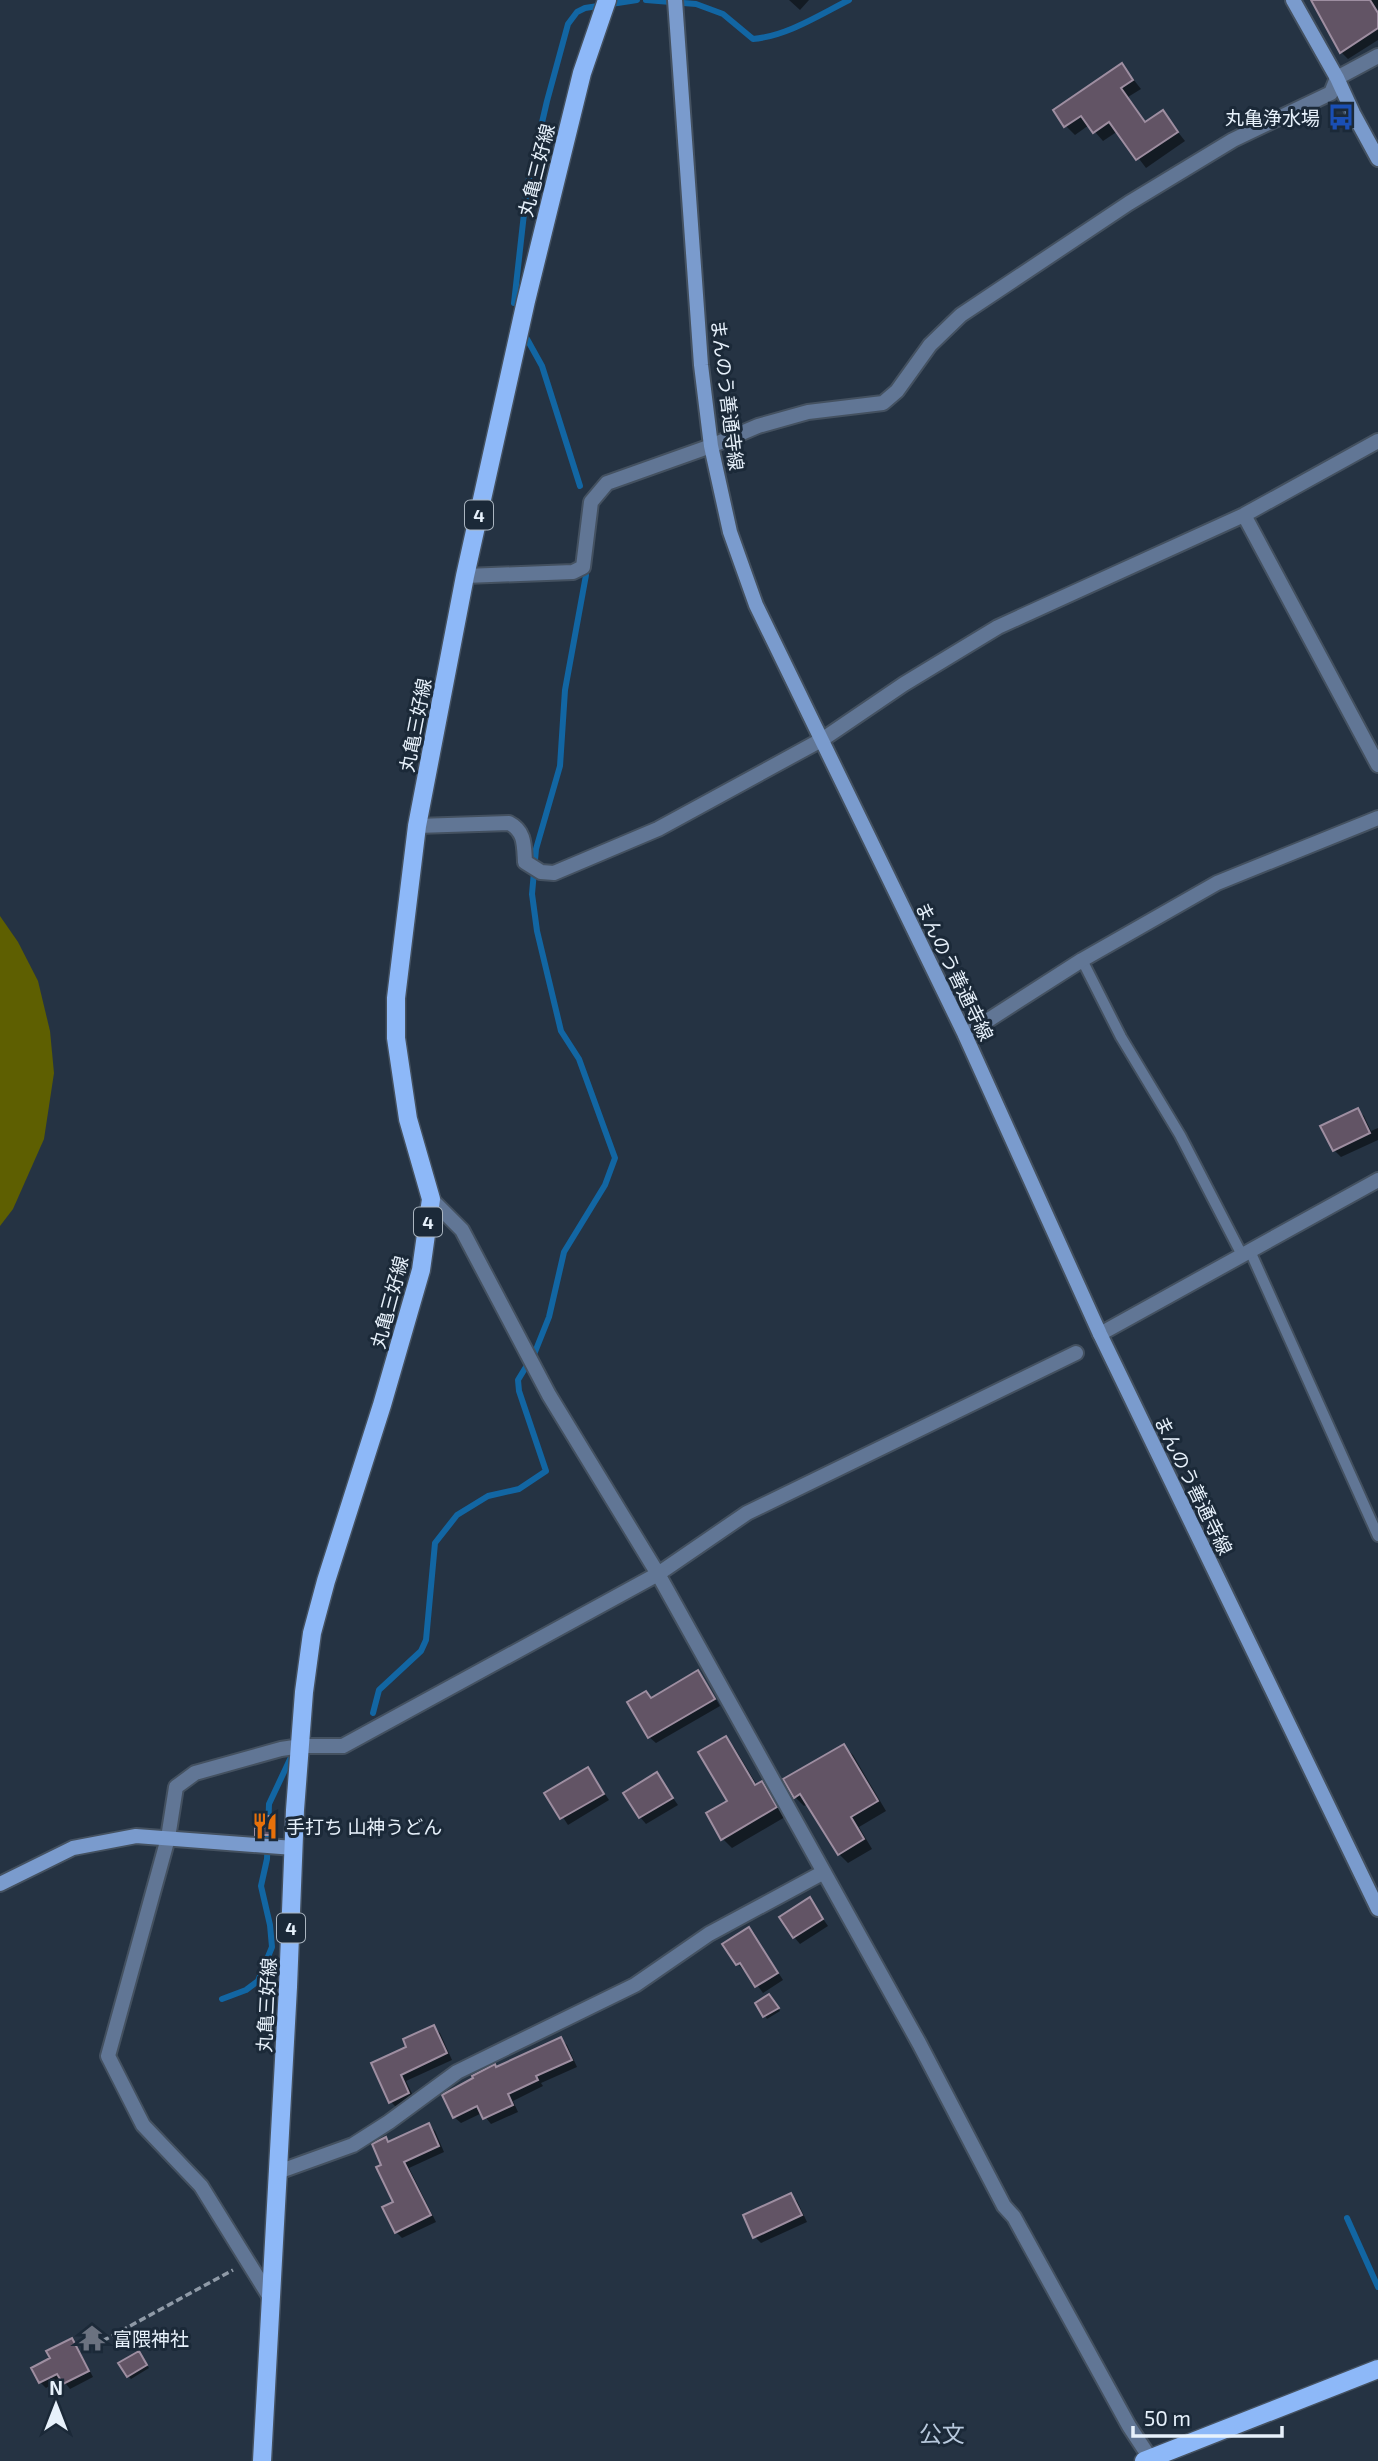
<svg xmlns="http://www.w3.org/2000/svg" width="1378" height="2461" font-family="'Exo 2','Noto Sans JP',sans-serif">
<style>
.green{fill:#5e5f01}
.shadow{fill:#0007}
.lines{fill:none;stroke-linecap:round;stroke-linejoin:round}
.stream{stroke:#1266a3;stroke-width:6}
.building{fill:#625465;stroke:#9e8ea1;stroke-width:2}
.lane-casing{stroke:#445160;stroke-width:14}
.street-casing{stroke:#445160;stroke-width:18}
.secondary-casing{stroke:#445160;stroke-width:18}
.primary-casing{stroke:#445160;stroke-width:21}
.path{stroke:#8f9aa7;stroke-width:3.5;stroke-dasharray:7 3.5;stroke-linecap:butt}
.lane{stroke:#617695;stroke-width:10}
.street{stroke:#617695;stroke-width:14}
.secondary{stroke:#7a9bcd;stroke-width:14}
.primary{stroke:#8db8f8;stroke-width:18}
.labels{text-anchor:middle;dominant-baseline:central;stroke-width:6;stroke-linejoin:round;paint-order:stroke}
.shield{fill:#1b2938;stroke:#aab5c0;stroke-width:2}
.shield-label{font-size:18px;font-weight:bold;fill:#e7f1fb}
.poi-label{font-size:19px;fill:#e7f1fb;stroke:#1b2938;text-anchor:start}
.street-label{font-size:19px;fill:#e7f1fb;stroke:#1b2938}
.quarter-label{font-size:23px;fill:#b7c8dc;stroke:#1b2938}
</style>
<rect width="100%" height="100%" fill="#253343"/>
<path class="green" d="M 0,916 L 18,942 L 38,981 L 50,1031 L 54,1073 L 44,1139 L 13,1209 L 0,1226 Z"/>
<path class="shadow" d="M 789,0 L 809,0 L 800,10 Z
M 1312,0 L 1378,0 L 1378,40 L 1348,59 L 1341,52 Z
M 1122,65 L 1141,89 L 1128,97 L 1146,123 L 1162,112 L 1185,141 L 1146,168 L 1118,131 L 1103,141 L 1089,125 L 1075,135 L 1066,126 Z
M 1358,1110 L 1364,1116 L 1371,1131 L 1378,1128 L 1378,1140 L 1341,1157 L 1334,1150 Z
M 698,1672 L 704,1679 L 720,1706 L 656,1743 L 649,1737 L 646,1693 L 652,1699 Z
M 725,1738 L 734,1747 L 757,1785 L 762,1783 L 771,1792 L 785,1817 L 732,1848 L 723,1839 L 729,1802 Z
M 844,1746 L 853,1755 L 886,1811 L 859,1827 L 872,1849 L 848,1863 L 839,1854 L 808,1804 L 804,1806 L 795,1797 Z
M 588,1769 L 609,1800 L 568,1825 L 547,1793 Z
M 657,1775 L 678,1805 L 646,1824 L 640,1817 Z
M 274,1818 L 277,1821 L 277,1837 L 259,1837 L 257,1834 Z
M 810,1900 L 828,1926 L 800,1944 L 794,1937 Z
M 749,1930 L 755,1936 L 783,1980 L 763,1993 L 746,1970 L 744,1971 L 738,1964 L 725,1944 Z
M 772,1999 L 780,2011 L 767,2019 L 757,2004 Z
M 433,2027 L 440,2033 L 452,2060 L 406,2081 L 415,2100 L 397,2108 L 391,2102 L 408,2048 Z
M 561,2039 L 567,2045 L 577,2067 L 541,2083 L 543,2086 L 513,2101 L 518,2112 L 491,2124 L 482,2113 L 461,2123 L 454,2117 L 497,2069 Z
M 429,2125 L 435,2131 L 444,2152 L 409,2168 L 436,2222 L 402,2238 L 396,2232 L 395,2203 L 384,2166 L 385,2139 L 390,2143 Z
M 791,2195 L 797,2201 L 807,2222 L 761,2243 L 755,2237 Z
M 72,2340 L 77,2346 L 93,2377 L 70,2389 L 62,2379 L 46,2388 L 40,2382 L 52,2359 Z
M 141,2356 L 149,2368 L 131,2379 L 128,2376 Z"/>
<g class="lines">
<path class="stream" d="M 646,0 L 696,4 L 723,14 L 753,39 C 787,36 819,15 849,0
M 514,303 L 527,187 L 547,101 L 568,24 L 577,12 L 585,8 L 637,0
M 527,339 L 542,366 L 580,486
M 373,1713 L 379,1690 L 421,1651 L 426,1640 L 435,1543 L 457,1515 L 488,1496 L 519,1489 L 546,1471 L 519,1391 L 518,1380 L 535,1352 L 549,1317 L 564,1252 L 605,1185 L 615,1158 L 579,1059 L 561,1031 L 537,931 L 532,894 L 536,849 L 560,766 L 565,690 L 586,575
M 222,1999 L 246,1990 L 258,1981 L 272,1947 L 270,1925 L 261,1886 L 267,1859 L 269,1804 L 292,1755
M 1347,2218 L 1378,2287"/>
</g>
<path class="building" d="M 1311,0 L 1370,0 L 1378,13 L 1378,28 L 1340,53 Z
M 1122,63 L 1133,80 L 1121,88 L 1145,122 L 1163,110 L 1178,132 L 1136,160 L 1109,122 L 1093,133 L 1081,116 L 1064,127 L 1053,110 Z
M 1358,1108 L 1370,1133 L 1333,1151 L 1320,1126 Z
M 698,1670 L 715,1699 L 648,1738 L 627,1702 L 646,1691 L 651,1698 Z
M 726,1736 L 755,1785 L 762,1781 L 777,1807 L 721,1840 L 706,1813 L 727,1801 L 698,1752 Z
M 844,1744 L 878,1801 L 851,1817 L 864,1839 L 838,1855 L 800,1794 L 794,1798 L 783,1779 Z
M 588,1767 L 604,1794 L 560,1819 L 544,1793 Z
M 657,1772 L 673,1798 L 639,1818 L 623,1793 Z
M 255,1816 L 275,1816 L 275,1835 L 255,1835 Z
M 810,1897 L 823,1919 L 793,1938 L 779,1917 Z
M 749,1927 L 778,1973 L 755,1987 L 740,1963 L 736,1965 L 722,1944 Z
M 769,1994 L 779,2008 L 763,2017 L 755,2003 Z
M 434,2025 L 447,2053 L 401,2075 L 409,2093 L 389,2103 L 371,2063 L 406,2047 L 403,2039 Z
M 561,2037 L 572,2060 L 536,2076 L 538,2080 L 508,2094 L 513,2105 L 483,2119 L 477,2106 L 453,2118 L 442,2095 L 473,2078 L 472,2076 L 495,2064 L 496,2067 Z
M 429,2123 L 439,2146 L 404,2162 L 431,2215 L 395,2233 L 382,2207 L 393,2202 L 376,2167 L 381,2165 L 372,2144 L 386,2137 L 388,2142 Z
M 791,2193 L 802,2215 L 753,2238 L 743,2215 Z
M 72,2338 L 89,2371 L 63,2384 L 57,2374 L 39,2383 L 31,2368 L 50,2358 L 46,2351 Z
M 139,2351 L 147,2365 L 127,2377 L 118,2363 Z"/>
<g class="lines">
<g class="lane-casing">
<path id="lane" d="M 1082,960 L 1121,1037 L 1180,1135 L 1242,1255
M 1250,1251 L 1378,1536"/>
</g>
<g class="street-casing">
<path id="street" d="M 1244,515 L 1378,765
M 465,576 L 573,572 L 583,567 L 591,502 L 607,483 L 711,446 L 758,426 L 808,412 L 883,403 L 897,391 L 930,345 L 961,315 L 1129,203 L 1233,140 L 1331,93 L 1337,78 L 1378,56
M 417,826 L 509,823 C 525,831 524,845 525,862 L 541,872 L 554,873 L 658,829 L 823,739 L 904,684 L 998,627 L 1244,515 L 1378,441
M 965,1035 L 1082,960 L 1217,883 L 1378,818
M 431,1199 L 462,1230 L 549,1395 L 658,1574 L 919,2043 L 1004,2206 L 1014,2217 L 1129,2426 L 1152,2461
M 1100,1334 L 1378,1180
M 278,2172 L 353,2145 L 389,2122 L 457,2072 L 635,1985 L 709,1934 L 824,1872
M 271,2299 L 201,2186 L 143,2125 L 108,2056 L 168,1838 L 176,1787 L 195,1773 L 281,1749 L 301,1746 L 343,1746 L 658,1574 L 747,1513 L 1076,1353"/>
</g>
<g class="secondary-casing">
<path id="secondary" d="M 675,0 L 701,365 L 711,446 L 730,532 L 756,605 L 965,1035 L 1100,1334 L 1378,1909
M 1293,0 L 1337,78 L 1353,113 L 1378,159
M 0,1884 L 73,1848 L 136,1836 L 294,1848"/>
</g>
<g class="primary-casing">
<path id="primary" d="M 262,2461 L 288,1987 L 295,1810 L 304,1692 L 312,1633 L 326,1581 L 382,1405 L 421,1270 L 431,1199 L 408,1119 L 396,1038 L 396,998 L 417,826 L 465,576 L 526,301 L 582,73 L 607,0
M 1144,2461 L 1378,2369"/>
</g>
<path class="path" d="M 84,2351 L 233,2270"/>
<use href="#lane" class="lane"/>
<use href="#street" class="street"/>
<use href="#secondary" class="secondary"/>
<use href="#primary" class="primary"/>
</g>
<defs>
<g id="bus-bare" transform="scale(2.1)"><path d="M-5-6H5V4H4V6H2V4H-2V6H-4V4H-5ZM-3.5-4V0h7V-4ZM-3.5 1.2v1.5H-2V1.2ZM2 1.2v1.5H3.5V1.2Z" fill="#1a4fb4" stroke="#1b2938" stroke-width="2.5" paint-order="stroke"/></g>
<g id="restaurant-bare" transform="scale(2.1)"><path d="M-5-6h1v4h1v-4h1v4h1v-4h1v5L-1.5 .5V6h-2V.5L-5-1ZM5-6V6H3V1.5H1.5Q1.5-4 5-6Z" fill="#e8710a" stroke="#1b2938" stroke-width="2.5" paint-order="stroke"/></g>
<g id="temple-bare" transform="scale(2.1)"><path d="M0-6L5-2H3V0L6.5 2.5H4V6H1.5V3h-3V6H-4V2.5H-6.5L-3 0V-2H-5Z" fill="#6b7280" stroke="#1b2938" stroke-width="2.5" paint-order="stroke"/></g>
</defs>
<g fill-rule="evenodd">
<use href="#bus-bare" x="1341" y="117"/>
<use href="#restaurant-bare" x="265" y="1826"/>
<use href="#temple-bare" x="92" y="2338"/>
</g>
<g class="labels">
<g class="shield">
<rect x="465" y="500.5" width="28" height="29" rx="5"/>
<rect x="414" y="1207.5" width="28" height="29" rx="5"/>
<rect x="277" y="1913.5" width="28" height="29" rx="5"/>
</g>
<g class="shield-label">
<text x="479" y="515">4</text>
<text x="428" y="1222">4</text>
<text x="291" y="1928">4</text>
</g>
<g class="poi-label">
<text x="1320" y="117" text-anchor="end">丸亀浄水場</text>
<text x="286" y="1826">手打ち 山神うどん</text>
<text x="113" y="2338">富隈神社</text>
</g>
<g class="street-label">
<text transform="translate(536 170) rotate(-76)">丸亀三好線</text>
<text transform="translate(728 395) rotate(83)">まんのう善通寺線</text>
<text transform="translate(415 725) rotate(-79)">丸亀三好線</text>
<text transform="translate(955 971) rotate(64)">まんのう善通寺線</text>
<text transform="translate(389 1302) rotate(-75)">丸亀三好線</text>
<text transform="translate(1194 1485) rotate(64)">まんのう善通寺線</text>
<text transform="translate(266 2005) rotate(-87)">丸亀三好線</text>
</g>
<g class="quarter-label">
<text x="942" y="2433">公文</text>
</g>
</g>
<g transform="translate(56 2405)" stroke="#1b2938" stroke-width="5" paint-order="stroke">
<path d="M0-5L12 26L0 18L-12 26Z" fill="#e7f1fb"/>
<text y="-10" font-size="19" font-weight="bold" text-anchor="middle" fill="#e7f1fb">N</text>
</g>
<path d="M1133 2426v10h149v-10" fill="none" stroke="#e7f1fb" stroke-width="3.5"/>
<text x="1144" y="2426" font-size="21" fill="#e7f1fb" stroke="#1b2938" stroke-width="5" paint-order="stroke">50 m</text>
</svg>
